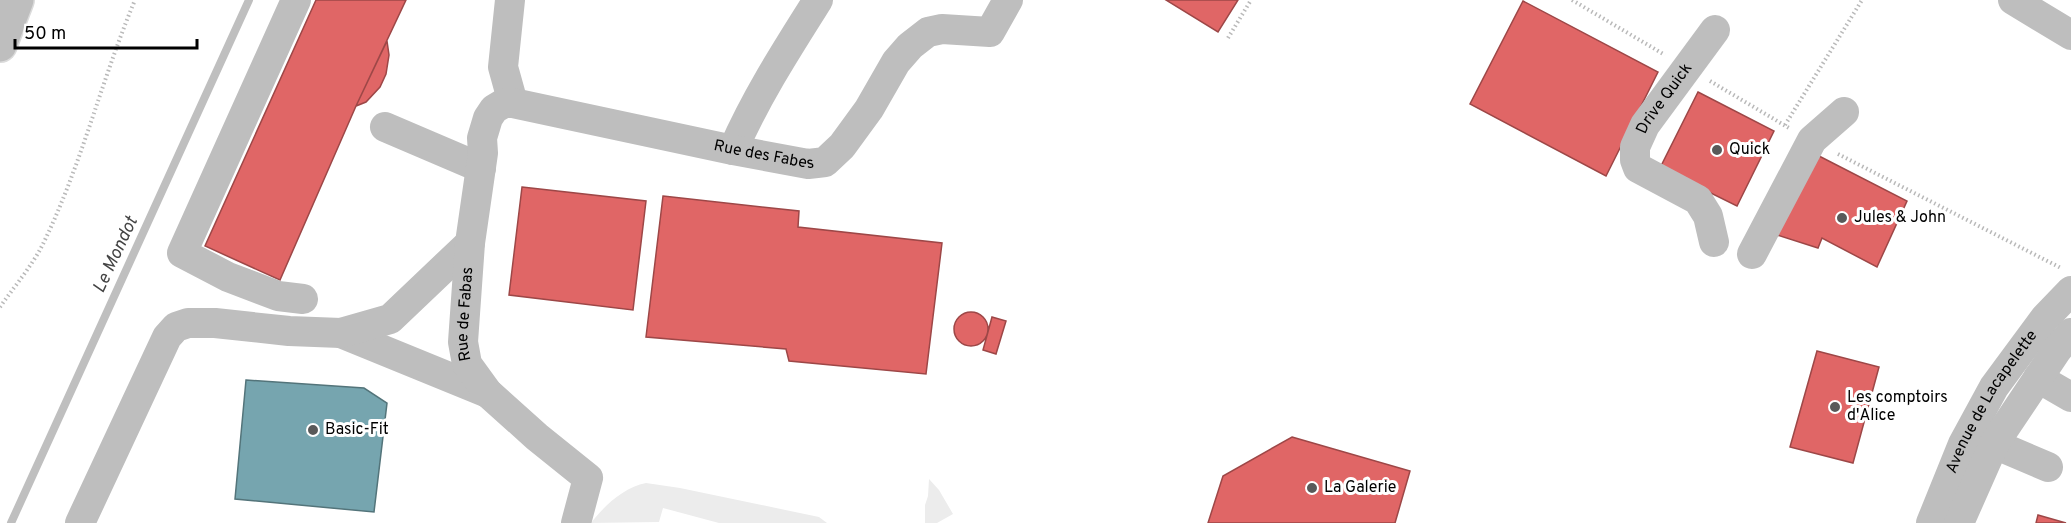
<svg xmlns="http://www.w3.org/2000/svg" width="2071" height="523" font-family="Overpass,sans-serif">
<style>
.green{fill:#ececec}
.shops{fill:#e06666;stroke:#9d4747;stroke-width:1.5}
.public{fill:#76a5af;stroke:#53747a;stroke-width:1.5}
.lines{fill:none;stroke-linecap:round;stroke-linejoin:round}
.stream{stroke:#bfbfbf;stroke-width:8}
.major-casing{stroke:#dbdbdb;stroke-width:36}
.path{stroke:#b9b9b9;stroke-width:4;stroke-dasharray:1.5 3;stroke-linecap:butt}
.minor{stroke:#bebebe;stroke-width:30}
.major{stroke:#bebebe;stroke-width:33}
.poi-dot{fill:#595959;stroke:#fff;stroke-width:2}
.labels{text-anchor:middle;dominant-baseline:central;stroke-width:6;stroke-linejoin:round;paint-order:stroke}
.street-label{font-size:16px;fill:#000;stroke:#fff}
.poi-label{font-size:16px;fill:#000;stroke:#fff;text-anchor:start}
.water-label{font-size:18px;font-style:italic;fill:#444;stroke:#fff}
</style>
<rect width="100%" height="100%" fill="#fff"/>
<path class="green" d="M 929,479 L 939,490 L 953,514 L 937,523 L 925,523 L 925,505 L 928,496 Z
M 646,483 L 680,488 L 819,517 L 827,523 L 719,523 L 663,508 L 659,522 L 591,523 C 604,506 624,487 646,483 Z"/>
<path class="shops" d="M 316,0 L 406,0 L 356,106 L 280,280 L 205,246 Z
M 1166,0 L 1238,0 L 1218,32 Z
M 1523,1 L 1658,72 L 1606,176 L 1470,104 Z
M 387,41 L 389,55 L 386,74 L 380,87 L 366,102 L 356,106 Z
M 1698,92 L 1774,131 L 1737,206 L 1660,168 Z
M 1819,156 L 1907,201 L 1877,267 L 1822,238 L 1818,248 L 1777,235 Z
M 522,187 L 646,201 L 633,310 L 509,295 Z
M 663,196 L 799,211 L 798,227 L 942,243 L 926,374 L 789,361 L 786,349 L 646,337 Z
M954 329a17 17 0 1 1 34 0a17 17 0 1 1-34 0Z
M 992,317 L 1006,321 L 996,354 L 983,350 Z
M 1817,351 L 1879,367 L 1853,463 L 1790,447 Z
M 1292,437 L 1410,471 L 1395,523 L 1208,523 L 1223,476 Z
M 2038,515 L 2066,523 L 2036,523 Z"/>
<path class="public" d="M 246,380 L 364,388 L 387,403 L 374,512 L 235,499 Z"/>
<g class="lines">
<path class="stream" d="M 11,523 L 249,0"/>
<g class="major-casing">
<path id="major" d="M 0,45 L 17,0"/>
</g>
<path class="path" d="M 1572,0 L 1665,55
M 1228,38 L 1251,0
M 1710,81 L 1789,128
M 1785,125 L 1862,0
M 1838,154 L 2061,268
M 0,307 C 14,287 31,267 42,246 C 81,167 101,81 135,0"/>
<g class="minor">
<path d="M 296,0 L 182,253 L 228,277 L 278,296 L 303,299"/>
<path d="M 510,0 L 503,67 L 513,103"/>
<path d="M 2013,0 L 2071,35"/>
<path d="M 385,127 L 481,168"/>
<path d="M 733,150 C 756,97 787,49 818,0"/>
<path id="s1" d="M 1714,242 L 1708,216 L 1698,200 L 1638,168 L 1635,160 L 1635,147 L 1645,125 L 1715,30"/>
<path d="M 1752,254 L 1812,140 L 1844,112"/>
<path d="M 341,333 L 488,393"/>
<path d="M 2038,378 L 2071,397"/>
<path d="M 1994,444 L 2048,467"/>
<path d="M 80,523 L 167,337 L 176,327 L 188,323 L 215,323 L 289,331 L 341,333 L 390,319 L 470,243"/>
<path id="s2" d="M 576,523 L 588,478 L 537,437 L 488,393 L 467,364 L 463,342 L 470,243 L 483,153 L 482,138 L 488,118 L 494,109 L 504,103 L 513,103 L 733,150 L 808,164 L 817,163 L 825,162 L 842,146 L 869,109 L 896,62 L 910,46 L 928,32 L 942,29 L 990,32 L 1008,0"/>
<path id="s3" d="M 1931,523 L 1963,444 L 1994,387 L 2045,318 L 2071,291"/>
<path d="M 1959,523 L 1994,444 L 2057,350 L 2071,333"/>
</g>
<use href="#major" class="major"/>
</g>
<g class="poi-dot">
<circle cx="1717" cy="150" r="6"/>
<circle cx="1842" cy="218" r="6"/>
<circle cx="1835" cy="407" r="6"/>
<circle cx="313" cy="430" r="6"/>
<circle cx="1312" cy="488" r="6"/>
</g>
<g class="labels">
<g class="street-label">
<text stroke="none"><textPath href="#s1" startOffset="192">Drive Quick</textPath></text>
<text stroke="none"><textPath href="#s2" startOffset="750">Rue des Fabes</textPath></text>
<text stroke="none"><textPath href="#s2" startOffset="264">Rue de Fabas</textPath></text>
<text stroke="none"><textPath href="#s3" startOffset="136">Avenue de Lacapelette</textPath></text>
</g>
<g class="poi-label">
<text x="1729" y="150">Quick</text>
<text x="1854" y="218">Jules &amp; John</text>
<text x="1847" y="398">Les comptoirs<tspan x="1847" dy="18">d'Alice</tspan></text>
<text x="325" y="430">Basic-Fit</text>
<text x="1324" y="488">La Galerie</text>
</g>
<g class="water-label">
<text transform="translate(116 255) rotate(-65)">Le Mondot</text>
</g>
</g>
<path d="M15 39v9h182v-9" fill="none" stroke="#000000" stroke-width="3"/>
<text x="24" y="39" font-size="18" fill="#000000" stroke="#ffffff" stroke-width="4.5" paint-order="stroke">50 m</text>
</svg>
